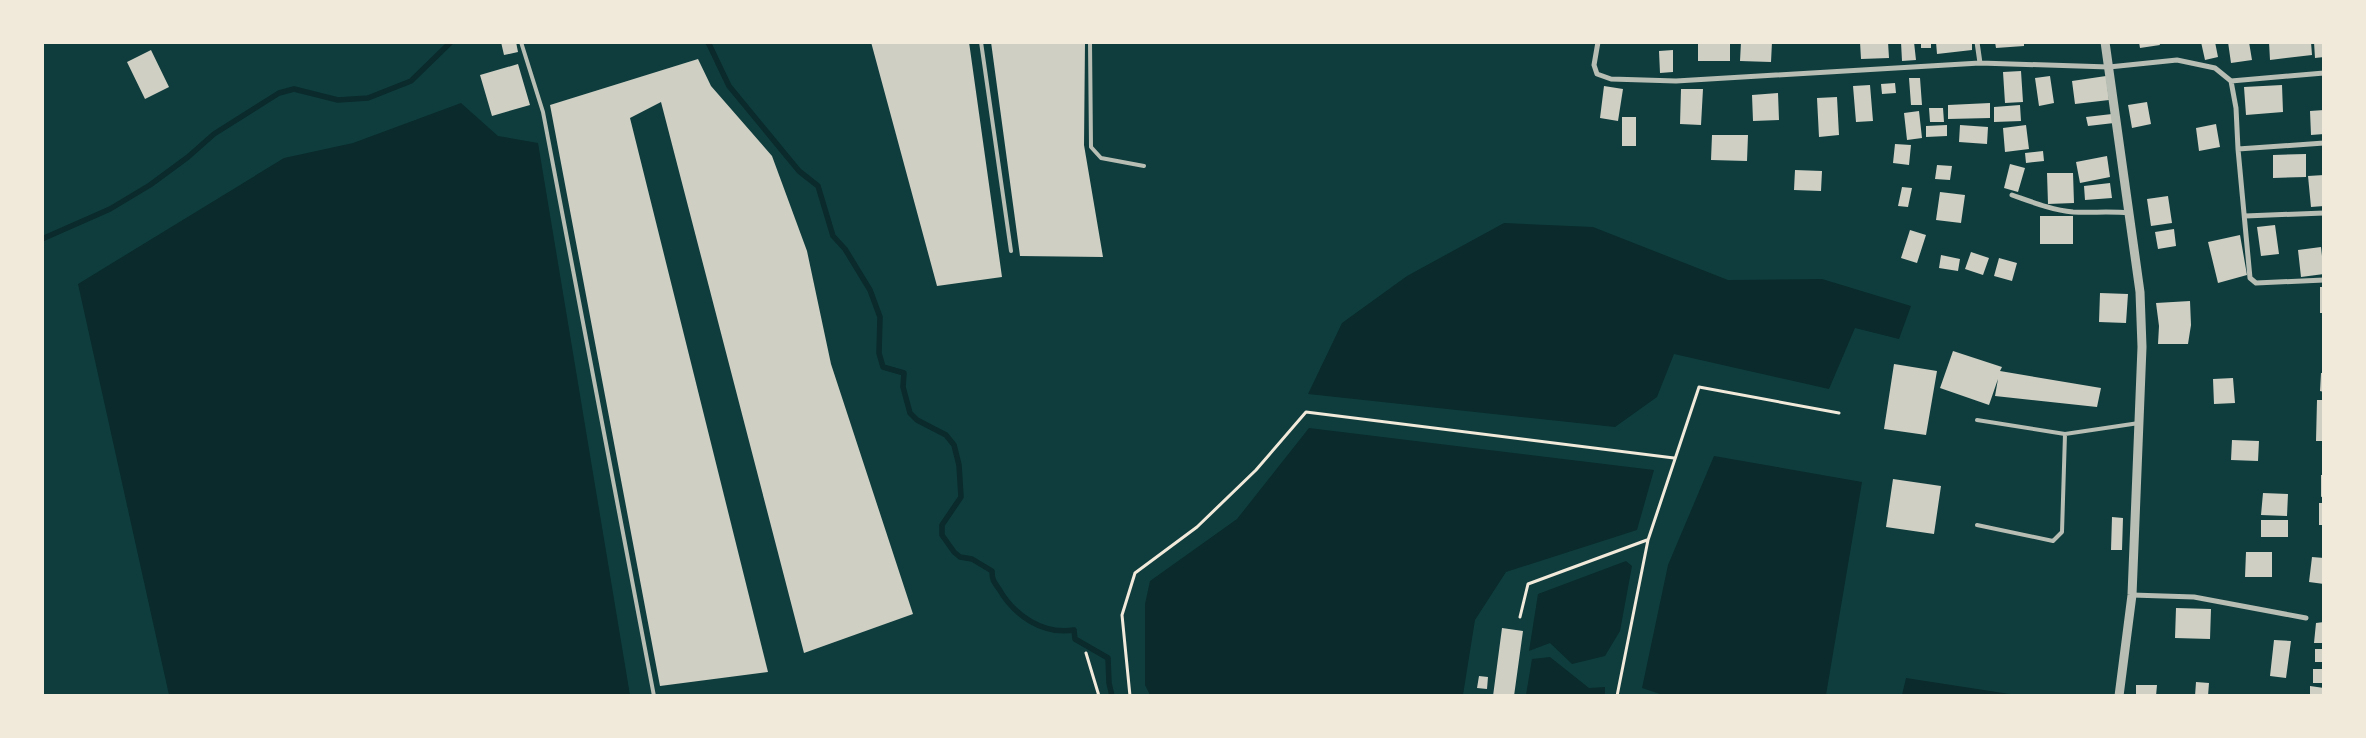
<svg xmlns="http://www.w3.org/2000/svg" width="2366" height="738" font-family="'Fira Sans',sans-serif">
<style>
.water{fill:#0a2a2b}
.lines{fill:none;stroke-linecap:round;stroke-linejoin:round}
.stream{stroke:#0a2a2b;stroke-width:5.5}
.building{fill:#cfcfc3}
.path{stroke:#f1e9da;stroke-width:3}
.service{stroke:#b8beb3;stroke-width:4}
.minor{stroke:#b8beb3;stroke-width:5}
.tertiary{stroke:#b8beb3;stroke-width:9}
</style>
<rect width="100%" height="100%" fill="#0f3d3e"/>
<path class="water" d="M 461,103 L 498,136 L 538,143 L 630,695 L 169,695 L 78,284 L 284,158 L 353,143 Z
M 1504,223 L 1593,227 L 1728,280 L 1822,279 L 1911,306 L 1899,339 L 1855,328 L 1829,389 L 1674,354 L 1657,397 L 1615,427 L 1308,394 L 1342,323 L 1407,276 Z
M 1309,428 L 1654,470 L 1637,530 L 1506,572 L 1475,620 L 1463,695 L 1150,695 L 1145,685 L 1145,604 L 1150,581 L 1237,519 Z
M 1714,456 L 1862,482 L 1826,695 L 1666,696 L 1642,688 L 1668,565 Z
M 1626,561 L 1632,566 L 1620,631 L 1605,656 L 1572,664 L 1550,643 L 1529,651 L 1538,594 Z
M 1550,657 L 1589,688 L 1605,687 L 1605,695 L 1526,695 L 1532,659 Z
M 1906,678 L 2016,695 L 1902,695 Z"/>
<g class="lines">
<path class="stream" d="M 708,42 L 729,86 L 799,171 L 818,186 L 833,236 L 845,249 L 870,290 L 880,317 L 879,353 L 883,367 L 904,373 L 903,387 L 910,413 L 917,420 L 946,435 L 954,445 L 959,465 L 961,497 L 942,525 L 942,535 L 954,552 L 960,557 L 972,559 L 992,571 C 992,580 994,582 999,589 C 1014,615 1042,635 1074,630 L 1075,639 L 1108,658 L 1109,683 L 1112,696
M 42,239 L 110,209 L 150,185 L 188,157 L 214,134 L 279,93 L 294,89 L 338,100 L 368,98 L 411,81 L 451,42"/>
</g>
<path class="building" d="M 501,42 L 516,42 L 518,52 L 504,55 Z
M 871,42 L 969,42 L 1002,277 L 937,286 Z
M 991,42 L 1085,42 L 1084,145 L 1103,257 L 1020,256 Z
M 1698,42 L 1730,42 L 1730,61 L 1698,61 Z
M 1741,42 L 1772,42 L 1771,62 L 1740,61 Z
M 1860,42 L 1888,42 L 1889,58 L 1861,59 Z
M 1901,42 L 1914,42 L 1916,60 L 1902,61 Z
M 1921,42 L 1931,42 L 1931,48 L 1921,48 Z
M 1936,42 L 1972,42 L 1972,50 L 1937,54 Z
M 1995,42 L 2024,42 L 2024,46 L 1996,48 Z
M 2139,42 L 2159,42 L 2160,45 L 2140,48 Z
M 2201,42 L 2215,42 L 2218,57 L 2205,60 Z
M 2228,42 L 2249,42 L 2252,60 L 2231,63 Z
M 2269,42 L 2311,42 L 2312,55 L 2270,60 Z
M 2314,42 L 2324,42 L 2324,57 L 2315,58 Z
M 151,50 L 169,87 L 145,99 L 127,62 Z
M 1673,50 L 1673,72 L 1660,73 L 1659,51 Z
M 698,59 L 711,86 L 772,156 L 807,251 L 831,364 L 913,614 L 804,653 L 661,102 L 630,118 L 768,672 L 660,686 L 550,105 Z
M 518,64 L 530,105 L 492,116 L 480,75 Z
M 2021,71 L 2023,102 L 2005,103 L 2003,72 Z
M 2050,76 L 2054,103 L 2039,106 L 2035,78 Z
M 2106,76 L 2109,100 L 2075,104 L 2072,81 Z
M 1909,78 L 1920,78 L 1922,105 L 1911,105 Z
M 1895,83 L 1896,93 L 1882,94 L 1881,84 Z
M 1870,85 L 1873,121 L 1856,122 L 1853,86 Z
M 2282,85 L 2283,112 L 2246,115 L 2244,87 Z
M 1604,86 L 1623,89 L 1618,121 L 1600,118 Z
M 1681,89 L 1703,89 L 1701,125 L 1680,124 Z
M 1778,93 L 1779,120 L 1753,121 L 1752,95 Z
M 1837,97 L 1839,135 L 1819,137 L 1817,98 Z
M 2147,102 L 2151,124 L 2132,128 L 2128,105 Z
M 1990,103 L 1990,118 L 1948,119 L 1948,105 Z
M 2020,105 L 2021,121 L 1994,122 L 1994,107 Z
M 1929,108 L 1943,108 L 1944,122 L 1930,122 Z
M 2324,110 L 2324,134 L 2311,135 L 2310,111 Z
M 1919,111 L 1922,138 L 1907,140 L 1904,113 Z
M 2112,114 L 2114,123 L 2088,126 L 2086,117 Z
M 1622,117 L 1636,117 L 1636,146 L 1622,146 Z
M 2216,124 L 2220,147 L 2199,151 L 2196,128 Z
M 1947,125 L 1947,136 L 1926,137 L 1926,126 Z
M 1960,125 L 1988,127 L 1987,144 L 1959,142 Z
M 2026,125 L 2029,149 L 2005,152 L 2003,128 Z
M 1712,135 L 1748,135 L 1747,161 L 1711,160 Z
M 1895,144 L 1911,145 L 1909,165 L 1893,163 Z
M 2043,151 L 2044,161 L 2026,163 L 2025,153 Z
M 2306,154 L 2306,177 L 2273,178 L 2273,155 Z
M 2107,156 L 2110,177 L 2080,183 L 2076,162 Z
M 2010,164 L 2025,168 L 2018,192 L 2004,188 Z
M 1937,165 L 1952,166 L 1950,180 L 1935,179 Z
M 1795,170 L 1822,171 L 1821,191 L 1794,190 Z
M 2047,173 L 2073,173 L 2074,203 L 2048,204 Z
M 2324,175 L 2324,206 L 2311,207 L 2308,176 Z
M 2110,183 L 2112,198 L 2085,200 L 2084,186 Z
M 1902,187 L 1912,188 L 1908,207 L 1898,206 Z
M 1940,192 L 1965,195 L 1961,223 L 1936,220 Z
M 2168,196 L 2172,223 L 2151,226 L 2147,199 Z
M 2040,216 L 2073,216 L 2073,244 L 2040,244 Z
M 2275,225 L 2279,254 L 2261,256 L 2257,227 Z
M 2174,229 L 2176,246 L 2158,249 L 2155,232 Z
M 1910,230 L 1926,235 L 1917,263 L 1901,258 Z
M 2240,235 L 2247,275 L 2218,283 L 2208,242 Z
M 2321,247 L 2324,274 L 2301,277 L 2298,250 Z
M 1971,252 L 1989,258 L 1983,275 L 1965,269 Z
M 1941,255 L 1960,259 L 1958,271 L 1939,268 Z
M 1999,258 L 2017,263 L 2012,281 L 1994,276 Z
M 2320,287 L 2324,287 L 2324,313 L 2320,313 Z
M 2100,293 L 2128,294 L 2126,323 L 2099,322 Z
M 2190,301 L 2191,325 L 2188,344 L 2158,344 L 2159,326 L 2156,303 Z
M 1953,351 L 2002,367 L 2000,371 L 2101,388 L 2097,407 L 1995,396 L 1998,379 L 1989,405 L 1940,388 Z
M 1894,364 L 1937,371 L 1926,435 L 1884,429 Z
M 2321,373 L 2324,373 L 2324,392 L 2320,391 Z
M 2233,378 L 2235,403 L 2214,404 L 2213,379 Z
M 2317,400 L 2324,400 L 2324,441 L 2316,441 Z
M 2232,440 L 2259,441 L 2258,461 L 2231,460 Z
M 2321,475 L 2324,475 L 2324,496 L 2321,497 Z
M 1893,479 L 1941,486 L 1934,534 L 1886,527 Z
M 2263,493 L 2288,494 L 2287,516 L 2261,515 Z
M 2319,503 L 2324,503 L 2324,525 L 2319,525 Z
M 2112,517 L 2123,518 L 2122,550 L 2111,550 Z
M 2261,520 L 2288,520 L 2288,537 L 2261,537 Z
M 2246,552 L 2272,552 L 2272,577 L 2245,577 Z
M 2312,557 L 2324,558 L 2324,584 L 2309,582 Z
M 2176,608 L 2211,609 L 2210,639 L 2175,638 Z
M 2324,622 L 2324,643 L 2314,643 L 2316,623 Z
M 1502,628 L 1523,631 L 1514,696 L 1493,696 Z
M 2274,640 L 2291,641 L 2286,678 L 2270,676 Z
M 2315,649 L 2324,649 L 2324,662 L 2315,662 Z
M 2313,669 L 2324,669 L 2324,683 L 2313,683 Z
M 1479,676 L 1488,677 L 1487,689 L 1477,688 Z
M 2196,682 L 2209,683 L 2208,696 L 2195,696 Z
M 2136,685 L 2157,685 L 2156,696 L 2136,696 Z
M 2310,686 L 2324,688 L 2324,696 L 2310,696 Z"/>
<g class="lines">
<path class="path" d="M 1520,617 L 1528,584 L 1647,540
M 1086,653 L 1099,696
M 1130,696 L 1122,615 L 1135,573 L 1197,527 L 1256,470 L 1306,412 L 1674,458
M 1617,696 L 1648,540 L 1699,387 L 1839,413"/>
<path class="service" d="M 521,42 L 543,112 L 654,696
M 981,42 L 1011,251
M 1090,42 L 1091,147 L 1101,158 L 1144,166
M 1977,420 L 2065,434 L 2139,423
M 1977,525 L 2053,541 L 2062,532 L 2065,434"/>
<path class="minor" d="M 1598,42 L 1594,65 L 1597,74 L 1611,79 L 1676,81 L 1980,63 L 2109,67 L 2177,60 L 2215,68 L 2231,81 L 2324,73
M 1977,42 L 1980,63
M 2231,81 L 2236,108 L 2238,149 L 2250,278 L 2256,283 L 2324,280
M 2238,149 L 2324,143
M 2012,195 C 2032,202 2052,210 2073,212 C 2092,213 2110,211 2129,213
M 2245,216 L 2324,213
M 2132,595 L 2194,597 L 2306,618"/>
<path class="tertiary" d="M 2105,42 L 2140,292 L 2142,347 L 2132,595 L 2119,696"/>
</g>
<rect width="2366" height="738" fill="none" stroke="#f1e9da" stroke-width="88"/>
</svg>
